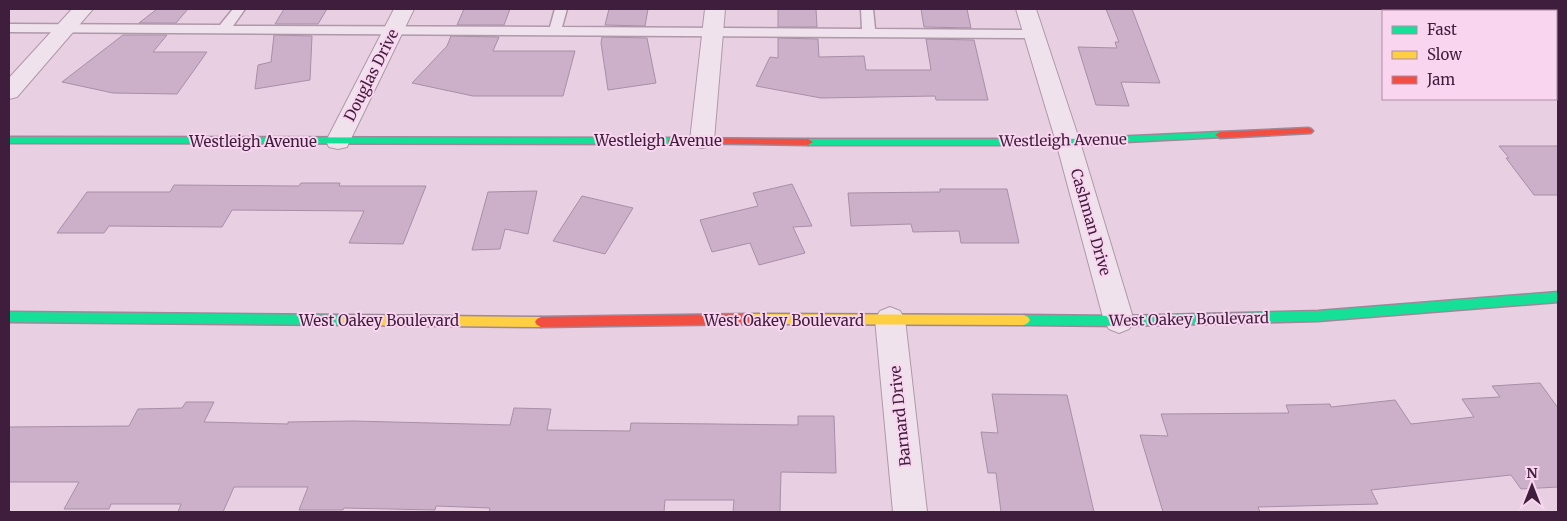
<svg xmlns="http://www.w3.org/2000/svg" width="1567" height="521" font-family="Merriweather,serif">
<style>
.building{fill:#ccb0ca;stroke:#a98ea7}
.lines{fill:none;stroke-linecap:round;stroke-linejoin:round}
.lane-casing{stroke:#ae98aa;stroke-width:3}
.street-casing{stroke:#ae98aa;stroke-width:2}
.fast-casing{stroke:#9d889a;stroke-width:3}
.slow-casing{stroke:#9d889a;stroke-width:3}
.jam-casing{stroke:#9d889a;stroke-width:3}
.lane{fill:#f0e2ec;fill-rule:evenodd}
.street{fill:#f0e2ec;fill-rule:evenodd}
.fast{fill:#16e098;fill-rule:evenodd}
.slow{fill:#ffcf43;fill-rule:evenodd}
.jam{fill:#f24e42;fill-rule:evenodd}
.labels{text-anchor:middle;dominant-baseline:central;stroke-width:4;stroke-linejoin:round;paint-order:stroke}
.street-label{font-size:15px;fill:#3f1e3d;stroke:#f9d5ef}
</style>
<rect width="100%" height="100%" fill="#e8d0e2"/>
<path class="building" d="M 157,9 L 188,9 L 176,23 L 139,23 Z
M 284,9 L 327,9 L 318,24 L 275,24 Z
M 464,9 L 510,9 L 504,25 L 457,25 Z
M 609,9 L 648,9 L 645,26 L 605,25 Z
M 778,9 L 816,9 L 817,27 L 778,27 Z
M 921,9 L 967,9 L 971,28 L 924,27 Z
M 1106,9 L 1132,9 L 1160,83 L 1121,82 L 1129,106 L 1096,105 L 1078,47 L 1117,48 L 1115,42 L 1119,42 Z
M 123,35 L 167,35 L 153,52 L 207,52 L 177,94 L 113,93 L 62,82 Z
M 274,35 L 312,36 L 310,80 L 255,89 L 258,65 L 271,62 Z
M 451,36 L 499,37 L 493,51 L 575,51 L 563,96 L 473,96 L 412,83 L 447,46 Z
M 602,37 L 647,38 L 656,83 L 608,90 L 601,43 Z
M 778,38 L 818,39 L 819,57 L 864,56 L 866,70 L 931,70 L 926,39 L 974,40 L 988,100 L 936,100 L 935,96 L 821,98 L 756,86 L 770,57 L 778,58 Z
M 1499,146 L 1558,146 L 1558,195 L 1534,195 L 1506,158 L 1509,158 Z
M 301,183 L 340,183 L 339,186 L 426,186 L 403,244 L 349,243 L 364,211 L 232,210 L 222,227 L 109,226 L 104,233 L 57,233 L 87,192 L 170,192 L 174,185 L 299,186 Z
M 792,184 L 812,226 L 793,227 L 805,253 L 759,265 L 750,243 L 712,252 L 700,220 L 758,206 L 753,193 Z
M 940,189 L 1007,189 L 1019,243 L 961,243 L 959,231 L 913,232 L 911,224 L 851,226 L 848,193 L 940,192 Z
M 537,191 L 528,234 L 505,229 L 500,249 L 472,250 L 488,192 Z
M 582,196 L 633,208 L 605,254 L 553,241 Z
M 1540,383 L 1558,408 L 1558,487 L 1521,489 L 1511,475 L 1371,490 L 1378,504 L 1258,507 L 1260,512 L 1163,512 L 1140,435 L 1168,436 L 1161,414 L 1289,413 L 1286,405 L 1330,404 L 1331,407 L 1395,400 L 1411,424 L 1474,417 L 1462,399 L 1500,397 L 1492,386 Z
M 992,394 L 1067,395 L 1094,512 L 1001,512 L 996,473 L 988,473 L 981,432 L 998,433 Z
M 186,402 L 214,402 L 204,422 L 288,424 L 288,422 L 353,421 L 510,425 L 514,408 L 551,409 L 547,430 L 630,431 L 631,423 L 798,425 L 798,416 L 834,416 L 836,473 L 781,472 L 780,512 L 733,512 L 734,500 L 665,500 L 664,512 L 489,512 L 490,508 L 436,506 L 435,510 L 344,508 L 343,510 L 299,510 L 308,487 L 234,487 L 223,512 L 178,512 L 181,504 L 111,504 L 109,509 L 64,509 L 79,482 L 9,482 L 9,427 L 129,426 L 138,409 L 182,408 Z"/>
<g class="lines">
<g class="lane-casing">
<path id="lane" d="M 233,9 L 245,9 L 233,26 L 550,27 L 555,9 L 567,9 L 562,27 L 862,29 L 861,9 L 873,9 L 875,29 L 1033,30 L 1039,34 L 1033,38 L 9,32 L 9,24 L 220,25 Z"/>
</g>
<g class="street-casing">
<path id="street" d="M 72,9 L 93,9 L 17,97 L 9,99 L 9,78 Z
M 394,9 L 414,9 L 347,147 L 338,149 L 329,147 L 326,141 Z
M 705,9 L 725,9 L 714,140 L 711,146 L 702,148 L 693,146 L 690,140 Z
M 1016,9 L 1036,9 L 1080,142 L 1134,321 L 1129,329 L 1119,333 L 1109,329 L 1104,321 L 1056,142 Z
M 890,307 L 900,311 L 905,319 L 927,512 L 893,512 L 875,319 L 880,311 Z"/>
</g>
<g class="fast-casing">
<path id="fast" d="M 1220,132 L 1225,135 L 1223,137 L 1068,145 L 808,145 L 803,142 L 808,139 L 1068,139 Z
M 9,137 L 673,138 L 678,141 L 673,144 L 9,143 Z
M 1558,292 L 1558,302 L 1318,321 L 1119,326 L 1024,325 L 1020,323 L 1018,320 L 1020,317 L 1024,315 L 1119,316 L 1318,311 Z
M 9,312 L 347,315 L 351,317 L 353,320 L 351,323 L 347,325 L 9,322 Z"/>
</g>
<g class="slow-casing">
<path id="slow" d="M 751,314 L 1024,315 L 1028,317 L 1030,320 L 1028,323 L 1024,325 L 751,324 L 747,322 L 745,319 L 747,316 Z
M 347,315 L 541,317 L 545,319 L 547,322 L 545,325 L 541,327 L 347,325 L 343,323 L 341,320 L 343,317 Z"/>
</g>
<g class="jam-casing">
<path id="jam" d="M 1308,128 L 1311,129 L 1313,131 L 1311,133 L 1220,138 L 1215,135 L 1220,132 Z
M 673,138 L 808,139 L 813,142 L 808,145 L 669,143 L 668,141 L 669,139 Z
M 751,314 L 755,316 L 757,319 L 755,322 L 751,324 L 541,327 L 537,325 L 535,322 L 537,319 L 541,317 Z"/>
</g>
<use href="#lane" class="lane"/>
<use href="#street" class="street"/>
<use href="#fast" class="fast"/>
<use href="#slow" class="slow"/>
<use href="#jam" class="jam"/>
</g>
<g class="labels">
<g class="street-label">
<text transform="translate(371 75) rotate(-63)">Douglas Drive</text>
<text x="658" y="140">Westleigh Avenue</text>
<text transform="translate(1063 140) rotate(-1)">Westleigh Avenue</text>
<text x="253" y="141">Westleigh Avenue</text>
<text transform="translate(1091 222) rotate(74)">Cashman Drive</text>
<text transform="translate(1189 319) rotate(-1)">West Oakey Boulevard</text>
<text x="379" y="320">West Oakey Boulevard</text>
<text x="784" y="320">West Oakey Boulevard</text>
<text transform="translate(900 416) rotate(-96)">Barnard Drive</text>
</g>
</g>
<rect width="1567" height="521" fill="none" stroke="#3f1e3d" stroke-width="20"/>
<rect x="1382" y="10" width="175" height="90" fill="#f9d5ef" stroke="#af8ca8"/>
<rect x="1392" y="26" width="25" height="8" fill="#16e098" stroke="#af8ca8"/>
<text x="1427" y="35" font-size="15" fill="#3f1e3d">Fast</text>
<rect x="1392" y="51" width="25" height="8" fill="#ffcf43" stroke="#af8ca8"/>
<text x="1427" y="60" font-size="15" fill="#3f1e3d">Slow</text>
<rect x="1392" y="76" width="25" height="8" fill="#f24e42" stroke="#af8ca8"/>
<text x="1427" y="85" font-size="15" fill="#3f1e3d">Jam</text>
<g transform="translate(1532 486)" stroke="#f9d5ef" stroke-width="4" paint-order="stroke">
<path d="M0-4L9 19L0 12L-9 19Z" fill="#3f1e3d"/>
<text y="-8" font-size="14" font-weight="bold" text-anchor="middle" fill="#3f1e3d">N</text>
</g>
</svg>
